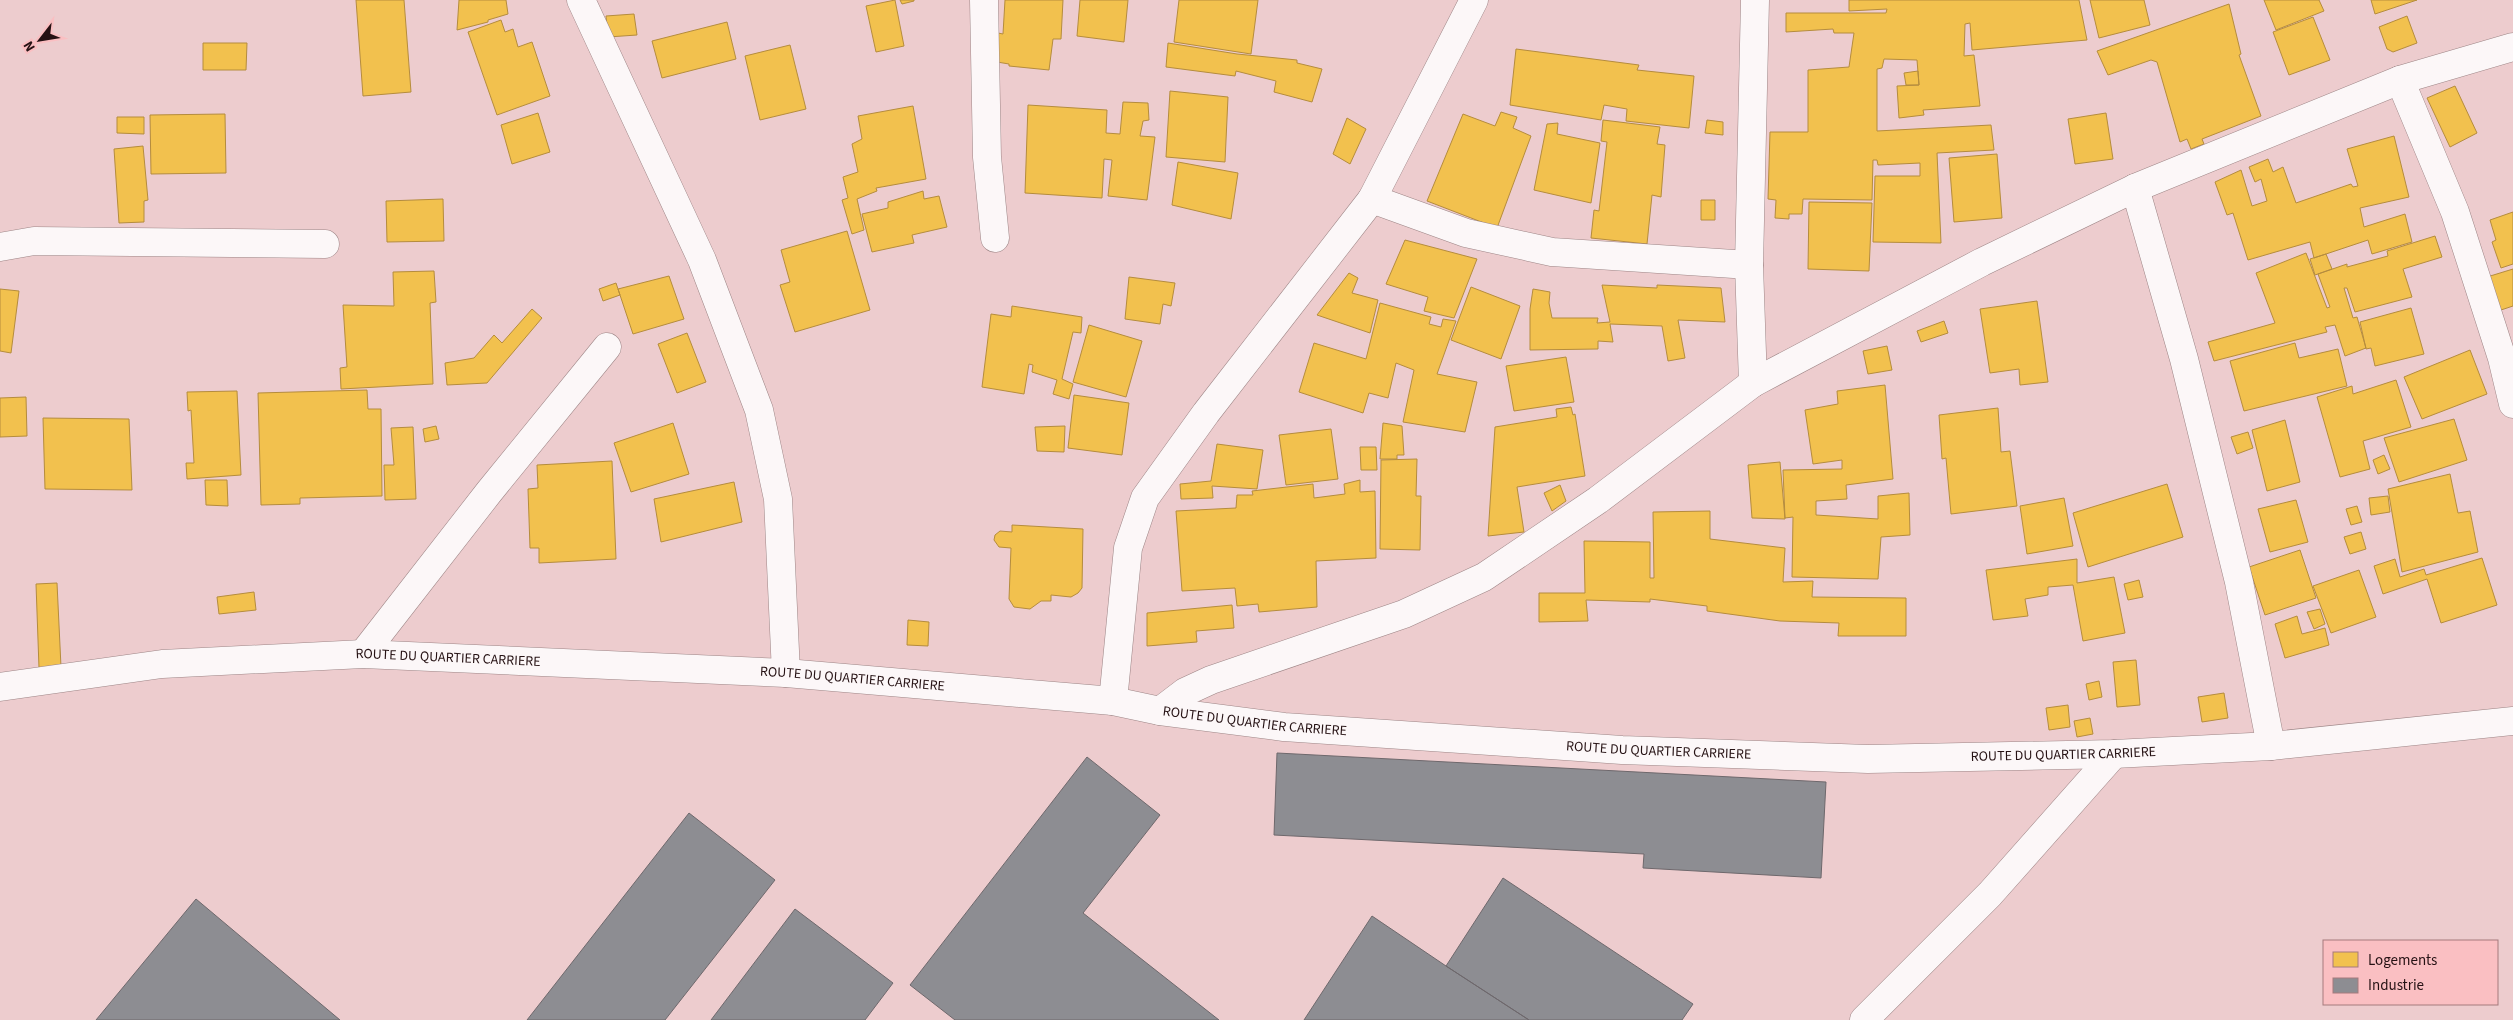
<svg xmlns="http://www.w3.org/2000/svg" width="2513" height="1020" font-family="'Source Sans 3',sans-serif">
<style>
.homes{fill:#f2c14e;stroke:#b58c3d}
.industry{fill:#8d8d92;stroke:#6e686c}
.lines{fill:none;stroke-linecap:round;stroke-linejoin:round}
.minor-casing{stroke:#9d8586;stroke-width:29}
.minor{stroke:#fcf7f8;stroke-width:28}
.labels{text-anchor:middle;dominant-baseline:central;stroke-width:5;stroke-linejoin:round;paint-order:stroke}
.street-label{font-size:14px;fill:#261214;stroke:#fabfc2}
</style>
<rect width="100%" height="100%" fill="#edccce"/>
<path class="homes" d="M 356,0 L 404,0 L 411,92 L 363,96 Z
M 459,0 L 506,0 L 508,14 L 488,20 L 488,22 L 457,30 Z
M 895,0 L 904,46 L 876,52 L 866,6 Z
M 900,0 L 914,0 L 914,1 L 902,4 Z
M 1005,0 L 1063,0 L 1061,39 L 1053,39 L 1049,70 L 1009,66 L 1009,64 L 997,62 L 998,33 L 1003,34 Z
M 1080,0 L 1128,0 L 1124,42 L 1077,36 Z
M 1179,0 L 1258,0 L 1251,54 L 1174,42 Z
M 1849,0 L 2079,0 L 2087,40 L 1972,50 L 1970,23 L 1965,24 L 1964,56 L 1974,55 L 1980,106 L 1923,110 L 1924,115 L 1899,118 L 1897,86 L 1919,85 L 1917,60 L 1884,59 L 1882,68 L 1877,69 L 1877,131 L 1991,125 L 1994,150 L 1937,153 L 1941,243 L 1873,242 L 1875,176 L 1920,176 L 1920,163 L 1878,165 L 1877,160 L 1873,160 L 1872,200 L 1803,199 L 1802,214 L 1789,214 L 1789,219 L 1775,218 L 1776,200 L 1768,199 L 1770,132 L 1808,132 L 1808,70 L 1849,67 L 1854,33 L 1834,33 L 1833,29 L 1786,32 L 1786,13 L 1886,13 L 1887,9 L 1849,11 Z
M 2090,0 L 2144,0 L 2150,25 L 2099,38 Z
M 2264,0 L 2319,0 L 2324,11 L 2276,30 Z
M 2371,0 L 2417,0 L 2375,14 Z
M 2229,4 L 2241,54 L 2239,55 L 2261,116 L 2202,139 L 2204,144 L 2191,149 L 2187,139 L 2180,142 L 2157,62 L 2151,60 L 2108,75 L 2097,51 Z
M 634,14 L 637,35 L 608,37 L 606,16 Z
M 2407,16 L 2417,43 L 2393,52 L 2387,49 L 2379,27 Z
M 2313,17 L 2330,60 L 2289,75 L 2273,32 Z
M 501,20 L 505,32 L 513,29 L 518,47 L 532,42 L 550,96 L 497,115 L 468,32 Z
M 727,22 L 736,59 L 662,78 L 652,41 Z
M 203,43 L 247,43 L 246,70 L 203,70 Z
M 1168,43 L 1237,54 L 1297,60 L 1297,63 L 1322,69 L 1312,102 L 1274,92 L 1276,81 L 1236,71 L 1235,76 L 1166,67 Z
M 790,45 L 806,109 L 760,120 L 745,56 Z
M 1516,49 L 1639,65 L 1637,70 L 1694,76 L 1689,128 L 1626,121 L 1627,109 L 1604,105 L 1601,120 L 1510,105 Z
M 1918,71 L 1919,85 L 1906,85 L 1904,73 Z
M 2455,86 L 2477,133 L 2450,147 L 2427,98 Z
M 1170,91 L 1228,97 L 1225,162 L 1166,157 Z
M 1123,102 L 1148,103 L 1149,120 L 1143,121 L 1140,136 L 1155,137 L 1147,200 L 1108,196 L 1112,160 L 1104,159 L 1102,198 L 1025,193 L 1028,105 L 1107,110 L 1106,133 L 1120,134 Z
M 913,106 L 926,179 L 876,188 L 877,191 L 857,199 L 864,230 L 852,234 L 842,200 L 848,198 L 843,177 L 858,172 L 852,144 L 862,139 L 858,116 Z
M 1501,112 L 1517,117 L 1513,128 L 1531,136 L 1497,228 L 1427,201 L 1463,114 L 1495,126 Z
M 538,113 L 550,152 L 512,164 L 501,125 Z
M 2106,113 L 2113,159 L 2075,164 L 2068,119 Z
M 225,114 L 226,173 L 151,174 L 150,115 Z
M 117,117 L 144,117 L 144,134 L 117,133 Z
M 1347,118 L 1366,129 L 1350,164 L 1333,154 Z
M 1603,120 L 1660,127 L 1657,144 L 1665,145 L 1661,197 L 1652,195 L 1647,244 L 1591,238 L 1594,210 L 1599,211 L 1607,142 L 1601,141 Z
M 1707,120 L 1723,122 L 1723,135 L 1705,133 Z
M 1558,123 L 1557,134 L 1600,143 L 1591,203 L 1534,190 L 1547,124 Z
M 2394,136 L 2409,197 L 2360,208 L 2364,227 L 2405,214 L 2412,242 L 2372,254 L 2368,240 L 2314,258 L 2310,242 L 2248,260 L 2233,213 L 2227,215 L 2215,182 L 2241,170 L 2252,206 L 2267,201 L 2261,179 L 2255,182 L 2249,167 L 2268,159 L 2273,172 L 2283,167 L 2296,203 L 2351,184 L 2353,187 L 2358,186 L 2347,149 Z
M 143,146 L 148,200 L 144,201 L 144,222 L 119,223 L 114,149 Z
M 1997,154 L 2002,218 L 1954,222 L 1949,158 Z
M 1178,162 L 1238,173 L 1231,219 L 1172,205 Z
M 923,191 L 924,199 L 939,196 L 947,227 L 912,235 L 914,243 L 872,252 L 862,214 L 888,208 L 888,202 Z
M 443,199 L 444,241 L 387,242 L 386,201 Z
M 1701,200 L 1715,200 L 1715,220 L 1701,220 Z
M 1809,202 L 1872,203 L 1869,271 L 1808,269 Z
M 2513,212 L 2513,264 L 2501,268 L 2492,242 L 2496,240 L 2490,220 Z
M 847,231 L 870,310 L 795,332 L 780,285 L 790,282 L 781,250 Z
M 2435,236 L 2442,257 L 2403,269 L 2412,297 L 2355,312 L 2347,288 L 2344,288 L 2353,318 L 2357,317 L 2366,348 L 2345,356 L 2335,325 L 2325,327 L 2327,332 L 2214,361 L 2208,342 L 2275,323 L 2256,273 L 2306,253 L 2327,308 L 2330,307 L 2318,274 L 2347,264 L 2347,267 L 2388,256 L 2387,251 Z
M 1405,240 L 1477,259 L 1454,318 L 1424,311 L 1428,297 L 1386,284 Z
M 2326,254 L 2332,269 L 2315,275 L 2310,259 Z
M 2513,269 L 2513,306 L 2498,311 L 2487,277 Z
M 434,271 L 436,302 L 430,303 L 433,384 L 341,389 L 340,368 L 347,367 L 343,305 L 394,306 L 393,272 Z
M 1349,273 L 1358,278 L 1352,293 L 1378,300 L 1370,333 L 1317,315 Z
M 669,276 L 684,319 L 633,334 L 618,289 Z
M 1129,277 L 1175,283 L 1171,306 L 1163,304 L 1160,324 L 1125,319 Z
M 616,283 L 620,295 L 603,301 L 599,289 Z
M 1602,285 L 1657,288 L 1657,285 L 1721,288 L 1725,322 L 1678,320 L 1685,358 L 1668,361 L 1662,326 L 1610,324 L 1613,342 L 1598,341 L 1598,349 L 1530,350 L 1530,309 L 1533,289 L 1550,292 L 1549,303 L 1552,318 L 1598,318 L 1597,323 L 1610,322 Z
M 1471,287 L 1520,306 L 1501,359 L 1451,340 Z
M 0,289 L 19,291 L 11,353 L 0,351 Z
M 2037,301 L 2048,382 L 2020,385 L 2019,369 L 1990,373 L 1980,309 Z
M 1380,303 L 1431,317 L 1429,324 L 1441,327 L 1443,319 L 1456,321 L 1437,374 L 1477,382 L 1465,432 L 1403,422 L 1414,370 L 1396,363 L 1388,398 L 1369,393 L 1363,413 L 1299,392 L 1314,343 L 1366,359 Z
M 1012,306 L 1082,317 L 1081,333 L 1073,332 L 1062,379 L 1073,384 L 1069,399 L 1053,394 L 1057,380 L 1032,372 L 1033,365 L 1029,364 L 1024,394 L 982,387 L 991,314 L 1011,317 Z
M 2411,308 L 2424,354 L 2375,366 L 2371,348 L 2366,349 L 2360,322 Z
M 532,309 L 542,318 L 487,383 L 447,385 L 445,363 L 474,358 L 494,335 L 502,343 Z
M 1944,321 L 1948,333 L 1921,342 L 1917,331 Z
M 1089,325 L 1142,341 L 1126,397 L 1073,382 Z
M 687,333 L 706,382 L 677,393 L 658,344 Z
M 2295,343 L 2299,358 L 2338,349 L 2347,386 L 2244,411 L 2230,361 Z
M 1887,346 L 1892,370 L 1868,374 L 1863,351 Z
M 2470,350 L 2487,394 L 2422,419 L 2404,377 Z
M 1566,357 L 1574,402 L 1514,411 L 1506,366 Z
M 2396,380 L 2411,427 L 2363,441 L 2370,469 L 2340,477 L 2317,397 L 2352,386 L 2353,394 Z
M 1885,385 L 1893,479 L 1846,485 L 1847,499 L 1816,501 L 1816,515 L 1878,519 L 1878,496 L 1909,493 L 1910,535 L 1881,537 L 1878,579 L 1792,577 L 1793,517 L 1785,518 L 1783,470 L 1842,469 L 1842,460 L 1813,464 L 1805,410 L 1838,404 L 1837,391 Z
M 367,390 L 368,409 L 381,409 L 382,496 L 300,498 L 300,504 L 261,505 L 258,393 Z
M 237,391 L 241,475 L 187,479 L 186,463 L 194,463 L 191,410 L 188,411 L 187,392 Z
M 1074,395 L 1129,403 L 1122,455 L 1068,448 Z
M 26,397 L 27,436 L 0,437 L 0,398 Z
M 1571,407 L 1573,415 L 1575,414 L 1585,476 L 1517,487 L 1524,532 L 1488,536 L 1495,427 L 1557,417 L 1556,409 Z
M 1998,408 L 2001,452 L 2010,451 L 2017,506 L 1951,514 L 1946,458 L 1942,459 L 1939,415 Z
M 43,418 L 129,419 L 132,490 L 45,489 Z
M 2454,419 L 2467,460 L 2399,482 L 2384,438 Z
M 2285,420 L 2300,482 L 2267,491 L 2252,430 Z
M 673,423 L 689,474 L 631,492 L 614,443 Z
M 1383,423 L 1402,426 L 1404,455 L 1397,455 L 1397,459 L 1380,459 Z
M 436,426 L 439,439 L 425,442 L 423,429 Z
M 1065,426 L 1064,452 L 1037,451 L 1035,427 Z
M 413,427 L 416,499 L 385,500 L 384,465 L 394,465 L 391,428 Z
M 1331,429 L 1338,479 L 1286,485 L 1279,435 Z
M 2248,432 L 2253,448 L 2237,454 L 2231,437 Z
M 1217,444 L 1263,450 L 1257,489 L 1212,486 L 1213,498 L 1181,499 L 1180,484 L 1211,481 Z
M 1360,447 L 1376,447 L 1377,470 L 1361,470 Z
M 2384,455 L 2390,469 L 2378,474 L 2373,460 Z
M 1417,459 L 1416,496 L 1421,496 L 1420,550 L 1380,549 L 1381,460 Z
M 612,461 L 616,559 L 539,563 L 539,548 L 530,548 L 528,489 L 538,488 L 537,465 Z
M 1780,462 L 1785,519 L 1752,518 L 1748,465 Z
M 2450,474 L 2458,513 L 2470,511 L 2478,552 L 2402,572 L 2388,489 Z
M 205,480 L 227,480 L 228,506 L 206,505 Z
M 1360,480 L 1360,492 L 1375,491 L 1376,558 L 1316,561 L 1317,607 L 1259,612 L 1258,604 L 1237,606 L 1235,588 L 1182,591 L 1176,511 L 1236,508 L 1237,495 L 1253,495 L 1252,491 L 1313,484 L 1314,498 L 1345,494 L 1344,484 Z
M 734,482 L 742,522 L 661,542 L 654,499 Z
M 2167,484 L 2183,537 L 2088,567 L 2073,513 Z
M 1560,485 L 1566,501 L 1552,511 L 1544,493 Z
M 2388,496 L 2390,512 L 2371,515 L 2369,498 Z
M 2064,498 L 2073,546 L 2027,554 L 2020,506 Z
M 2296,500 L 2308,542 L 2270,552 L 2258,509 Z
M 2357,506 L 2362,522 L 2351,525 L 2346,509 Z
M 1710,511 L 1710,539 L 1785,548 L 1783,582 L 1813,581 L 1812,597 L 1906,598 L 1906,636 L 1838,636 L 1839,623 L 1780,621 L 1707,611 L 1707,606 L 1650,599 L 1650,602 L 1586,600 L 1588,621 L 1539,622 L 1539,593 L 1585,593 L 1584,541 L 1650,542 L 1650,578 L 1654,578 L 1653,512 Z
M 1012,525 L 1083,529 L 1082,588 L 1078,593 L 1071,597 L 1051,595 L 1051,601 L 1041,601 L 1030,609 L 1014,607 L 1009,599 L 1011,548 L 999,547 L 994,540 L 995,535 L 1000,531 L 1012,532 Z
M 2361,532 L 2366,549 L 2350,554 L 2344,537 Z
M 2300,550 L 2316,598 L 2265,615 L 2249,567 Z
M 2482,558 L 2497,605 L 2441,623 L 2427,579 L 2383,594 L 2374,566 L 2395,559 L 2400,577 L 2424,569 L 2426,575 Z
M 2077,559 L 2077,583 L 2114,577 L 2125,633 L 2083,641 L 2073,585 L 2048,587 L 2048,595 L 2025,599 L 2028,616 L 1993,620 L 1986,570 Z
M 2359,570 L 2376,617 L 2331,633 L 2313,586 Z
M 2139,580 L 2143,597 L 2128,600 L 2124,584 Z
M 57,583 L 61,667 L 39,668 L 36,584 Z
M 254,592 L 256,610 L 219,614 L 217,597 Z
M 1232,605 L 1234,628 L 1196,631 L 1197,642 L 1147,646 L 1147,613 Z
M 2320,609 L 2325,624 L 2314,629 L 2307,612 Z
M 2297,616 L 2302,634 L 2325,628 L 2329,645 L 2285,658 L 2275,624 Z
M 908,620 L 929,622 L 928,646 L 907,645 Z
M 2136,660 L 2140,705 L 2117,707 L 2113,662 Z
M 2099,681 L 2102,697 L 2089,700 L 2086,684 Z
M 2224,693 L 2228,718 L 2202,722 L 2198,697 Z
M 2068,705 L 2070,727 L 2049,730 L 2046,708 Z
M 2090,718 L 2093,734 L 2077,737 L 2074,721 Z"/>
<path class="industry" d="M 1277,753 L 1826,782 L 1821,878 L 1643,868 L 1644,854 L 1274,835 Z
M 1087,757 L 1160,815 L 1083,913 L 1219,1020 L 955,1020 L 910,985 Z
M 689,813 L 775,880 L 665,1020 L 527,1020 Z
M 1503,878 L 1693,1004 L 1682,1020 L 1529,1020 L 1446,966 Z
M 196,899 L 340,1020 L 96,1020 Z
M 795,909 L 893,983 L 865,1020 L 711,1020 Z
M 1372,916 L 1446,966 L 1529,1020 L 1304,1020 Z"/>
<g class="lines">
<g class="minor-casing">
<g id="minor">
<path d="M 581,0 L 702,260 L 759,410 L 778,499 L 786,673"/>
<path d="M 984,0 L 987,157 L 995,238"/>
<path d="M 2400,80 L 2455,212 L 2502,358 L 2513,404"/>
<path d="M 2135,188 L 2184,359 L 2239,582 L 2271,746"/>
<path d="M 1372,199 L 1466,233 L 1552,252 L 1749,265"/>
<path d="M 0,247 L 34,241 L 325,244"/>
<path d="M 1753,383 L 1749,265 L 1755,0"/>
<path d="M 363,654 L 489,492 L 607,347"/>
<path id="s1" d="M 0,687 L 162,664 L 363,654 L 786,673 L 1113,701 L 1160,711 L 1284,727 L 1622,750 L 1868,759 L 2114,754 L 2271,746 L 2513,721"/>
<path d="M 1113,701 L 1128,548 L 1145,498 L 1206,413 L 1372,199 L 1474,0"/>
<path d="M 1160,711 L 1185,692 L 1211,680 L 1404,614 L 1484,577 L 1598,500 L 1753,383 L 1982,262 L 2135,188 L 2400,80 L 2513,47"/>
<path d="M 1864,1020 L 1990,894 L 2114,754"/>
</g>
</g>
<use href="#minor" class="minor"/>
</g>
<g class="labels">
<g class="street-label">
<text stroke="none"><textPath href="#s1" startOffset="450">ROUTE DU QUARTIER CARRIERE</textPath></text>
<text stroke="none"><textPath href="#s1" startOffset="855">ROUTE DU QUARTIER CARRIERE</textPath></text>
<text stroke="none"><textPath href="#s1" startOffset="1260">ROUTE DU QUARTIER CARRIERE</textPath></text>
<text stroke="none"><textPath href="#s1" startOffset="1665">ROUTE DU QUARTIER CARRIERE</textPath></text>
<text stroke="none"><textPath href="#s1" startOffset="2070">ROUTE DU QUARTIER CARRIERE</textPath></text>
</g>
</g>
<rect x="2323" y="940" width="175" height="65" fill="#fabfc2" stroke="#a57a7c"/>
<rect x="2333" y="952" width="25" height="15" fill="#f2c14e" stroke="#a57a7c"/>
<text x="2368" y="965" font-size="15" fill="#261214">Logements</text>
<rect x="2333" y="978" width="25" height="15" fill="#8d8d92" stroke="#a57a7c"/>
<text x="2368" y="990" font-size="15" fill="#261214">Industrie</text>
<g transform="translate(40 40) rotate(239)" stroke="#fabfc2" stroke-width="4" paint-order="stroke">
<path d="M0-4L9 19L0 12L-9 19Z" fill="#261214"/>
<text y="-8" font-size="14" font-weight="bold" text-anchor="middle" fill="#261214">N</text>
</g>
</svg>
